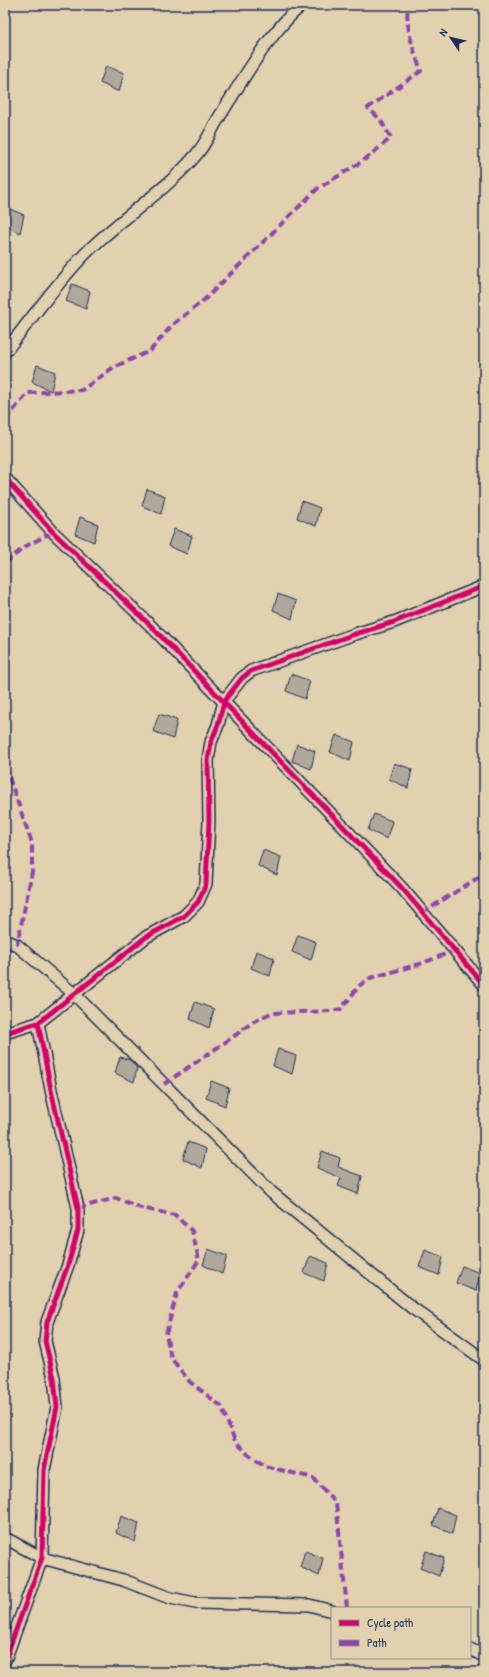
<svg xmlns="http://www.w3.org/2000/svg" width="489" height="1677" font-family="'Patrick Hand',sans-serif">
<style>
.building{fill:#b0a99b;stroke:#1b2f5e}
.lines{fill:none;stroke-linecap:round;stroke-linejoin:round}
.minor-casing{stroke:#1b2f5e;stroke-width:14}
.minor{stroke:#e2d1af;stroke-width:11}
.quiet{stroke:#8e44ad;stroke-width:4;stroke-dasharray:8 4;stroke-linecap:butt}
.cycleway-casing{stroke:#e2d1af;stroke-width:8}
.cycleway{stroke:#d6006c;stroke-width:5}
</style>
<rect width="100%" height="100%" fill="#e2d1af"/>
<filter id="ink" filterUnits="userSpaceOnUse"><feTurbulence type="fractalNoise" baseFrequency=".025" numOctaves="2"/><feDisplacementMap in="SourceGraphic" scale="8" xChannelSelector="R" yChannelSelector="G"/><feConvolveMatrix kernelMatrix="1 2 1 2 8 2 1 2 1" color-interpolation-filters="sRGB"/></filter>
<g filter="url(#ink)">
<path class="building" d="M 106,66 L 124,73 L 119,92 L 100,83 Z
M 5,207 L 24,215 L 20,233 L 5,226 Z
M 72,284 L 90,291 L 86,309 L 66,301 Z
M 37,365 L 55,372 L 51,391 L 32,382 Z
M 147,489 L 165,496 L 161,514 L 142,506 Z
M 302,501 L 320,508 L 316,526 L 297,518 Z
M 80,517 L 98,524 L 94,542 L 75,534 Z
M 174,529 L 192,536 L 187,554 L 168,546 Z
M 278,594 L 296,601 L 292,619 L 273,610 Z
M 291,674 L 310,681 L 305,699 L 286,691 Z
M 159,714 L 177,720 L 173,739 L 153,731 Z
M 336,735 L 354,742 L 350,761 L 330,752 Z
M 297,744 L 315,751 L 311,769 L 292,761 Z
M 394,763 L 412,769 L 408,788 L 389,779 Z
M 374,814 L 392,821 L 387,839 L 368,830 Z
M 263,850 L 281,857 L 277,875 L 258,866 Z
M 298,935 L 316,942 L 311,960 L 292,952 Z
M 256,951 L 274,958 L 270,976 L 251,968 Z
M 195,1002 L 214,1009 L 209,1028 L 190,1019 Z
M 278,1049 L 296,1056 L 292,1074 L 273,1066 Z
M 120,1057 L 130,1060 L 137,1068 L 134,1082 L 115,1073 Z
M 211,1081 L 229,1088 L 225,1106 L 206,1098 Z
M 188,1142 L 206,1149 L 202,1168 L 183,1159 Z
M 322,1151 L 340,1158 L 338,1167 L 362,1176 L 358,1194 L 338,1186 L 341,1178 L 317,1168 Z
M 208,1249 L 227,1256 L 222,1274 L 203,1265 Z
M 425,1250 L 443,1257 L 439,1275 L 419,1267 Z
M 310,1256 L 328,1263 L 324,1281 L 304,1273 Z
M 462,1266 L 480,1273 L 476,1291 L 456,1283 Z
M 438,1508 L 456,1515 L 452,1534 L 433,1525 Z
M 121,1516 L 139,1523 L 135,1542 L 116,1533 Z
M 305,1551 L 323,1558 L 319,1576 L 300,1567 Z
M 426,1551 L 444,1558 L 439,1576 L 420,1568 Z"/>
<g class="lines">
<g class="minor-casing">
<path id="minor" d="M 5,352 C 31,319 56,284 85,254 C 120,218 164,193 196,155 C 205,145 211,131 218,119 C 240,84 270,31 302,5
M 5,478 L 53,532 L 151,626 L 401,887 L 484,985
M 5,940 L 17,945 L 74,994 L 271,1192 L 411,1307 L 484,1360
M 38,1023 L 146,937 L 184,916 L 198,902 L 206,884 L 209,821 L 208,760 L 211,742 L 218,725 L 224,701 L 242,678 L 251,671 L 352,635 L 394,622 L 484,586
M 5,1033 L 38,1023 L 51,1090 L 78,1208 L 78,1230 L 68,1265 L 47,1322 L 45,1341 L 54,1378 L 57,1407 L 44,1470 L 42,1558 L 5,1660
M 5,1538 L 42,1558 L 123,1580 L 170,1598 L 195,1603 L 309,1605 L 332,1611
M 470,1649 L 484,1656"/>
</g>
<use href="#minor" class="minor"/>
<path class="quiet" d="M 5,420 L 28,393 L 82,390 L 114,367 L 150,351 L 173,324 L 204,300 L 317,189 L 363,161 L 391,138 L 380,119 L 368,108 L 421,71 C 415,54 403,22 409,5
M 5,563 L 26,546 L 53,532
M 5,766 L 32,843 L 32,872 L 17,945
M 422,913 L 484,874
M 164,1084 L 233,1037 L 254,1021 L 271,1013 L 331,1011 L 341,1009 L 359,986 L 370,978 L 420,964 L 456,950
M 78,1208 L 116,1198 L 141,1208 L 175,1215 L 192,1231 L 199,1260 L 177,1293 L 166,1334 L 171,1358 L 190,1382 L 221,1406 L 235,1441 L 248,1454 L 265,1466 L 313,1478 L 336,1503 L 347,1608"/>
<g class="cycleway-casing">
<path id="cycleway" d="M 5,478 L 53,532 L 151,626 L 401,887 L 484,985
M 38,1023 L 146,937 L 184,916 L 198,902 L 206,884 L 209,821 L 208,760 L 211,742 L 218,725 L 224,701 L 242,678 L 251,671 L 352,635 L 394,622 L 484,586
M 5,1033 L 38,1023 L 51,1090 L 78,1208 L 78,1230 L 68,1265 L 47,1322 L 45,1341 L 54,1378 L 57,1407 L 44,1470 L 42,1558 L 5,1660"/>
</g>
<use href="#cycleway" class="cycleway"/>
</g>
</g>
<rect width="489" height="1677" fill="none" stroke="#e2d1af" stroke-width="20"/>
<rect x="10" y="10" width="469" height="1657" fill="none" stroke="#1b2f5e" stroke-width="1.5" filter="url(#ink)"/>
<rect x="331" y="1607" width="140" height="52" fill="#e2d1af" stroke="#92908f"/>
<rect x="339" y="1620" width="20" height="6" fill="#d6006c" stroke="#92908f"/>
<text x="367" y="1627" font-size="12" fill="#1b2f5e">Cycle path</text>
<rect x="339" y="1640" width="20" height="6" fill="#8e44ad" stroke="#92908f"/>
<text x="367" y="1647" font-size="12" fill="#1b2f5e">Path</text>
<g transform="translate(451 38) rotate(305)" stroke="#e2d1af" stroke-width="3" paint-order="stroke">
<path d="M0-3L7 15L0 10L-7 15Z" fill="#1b2f5e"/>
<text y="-6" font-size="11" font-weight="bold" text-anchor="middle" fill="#1b2f5e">N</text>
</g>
</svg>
